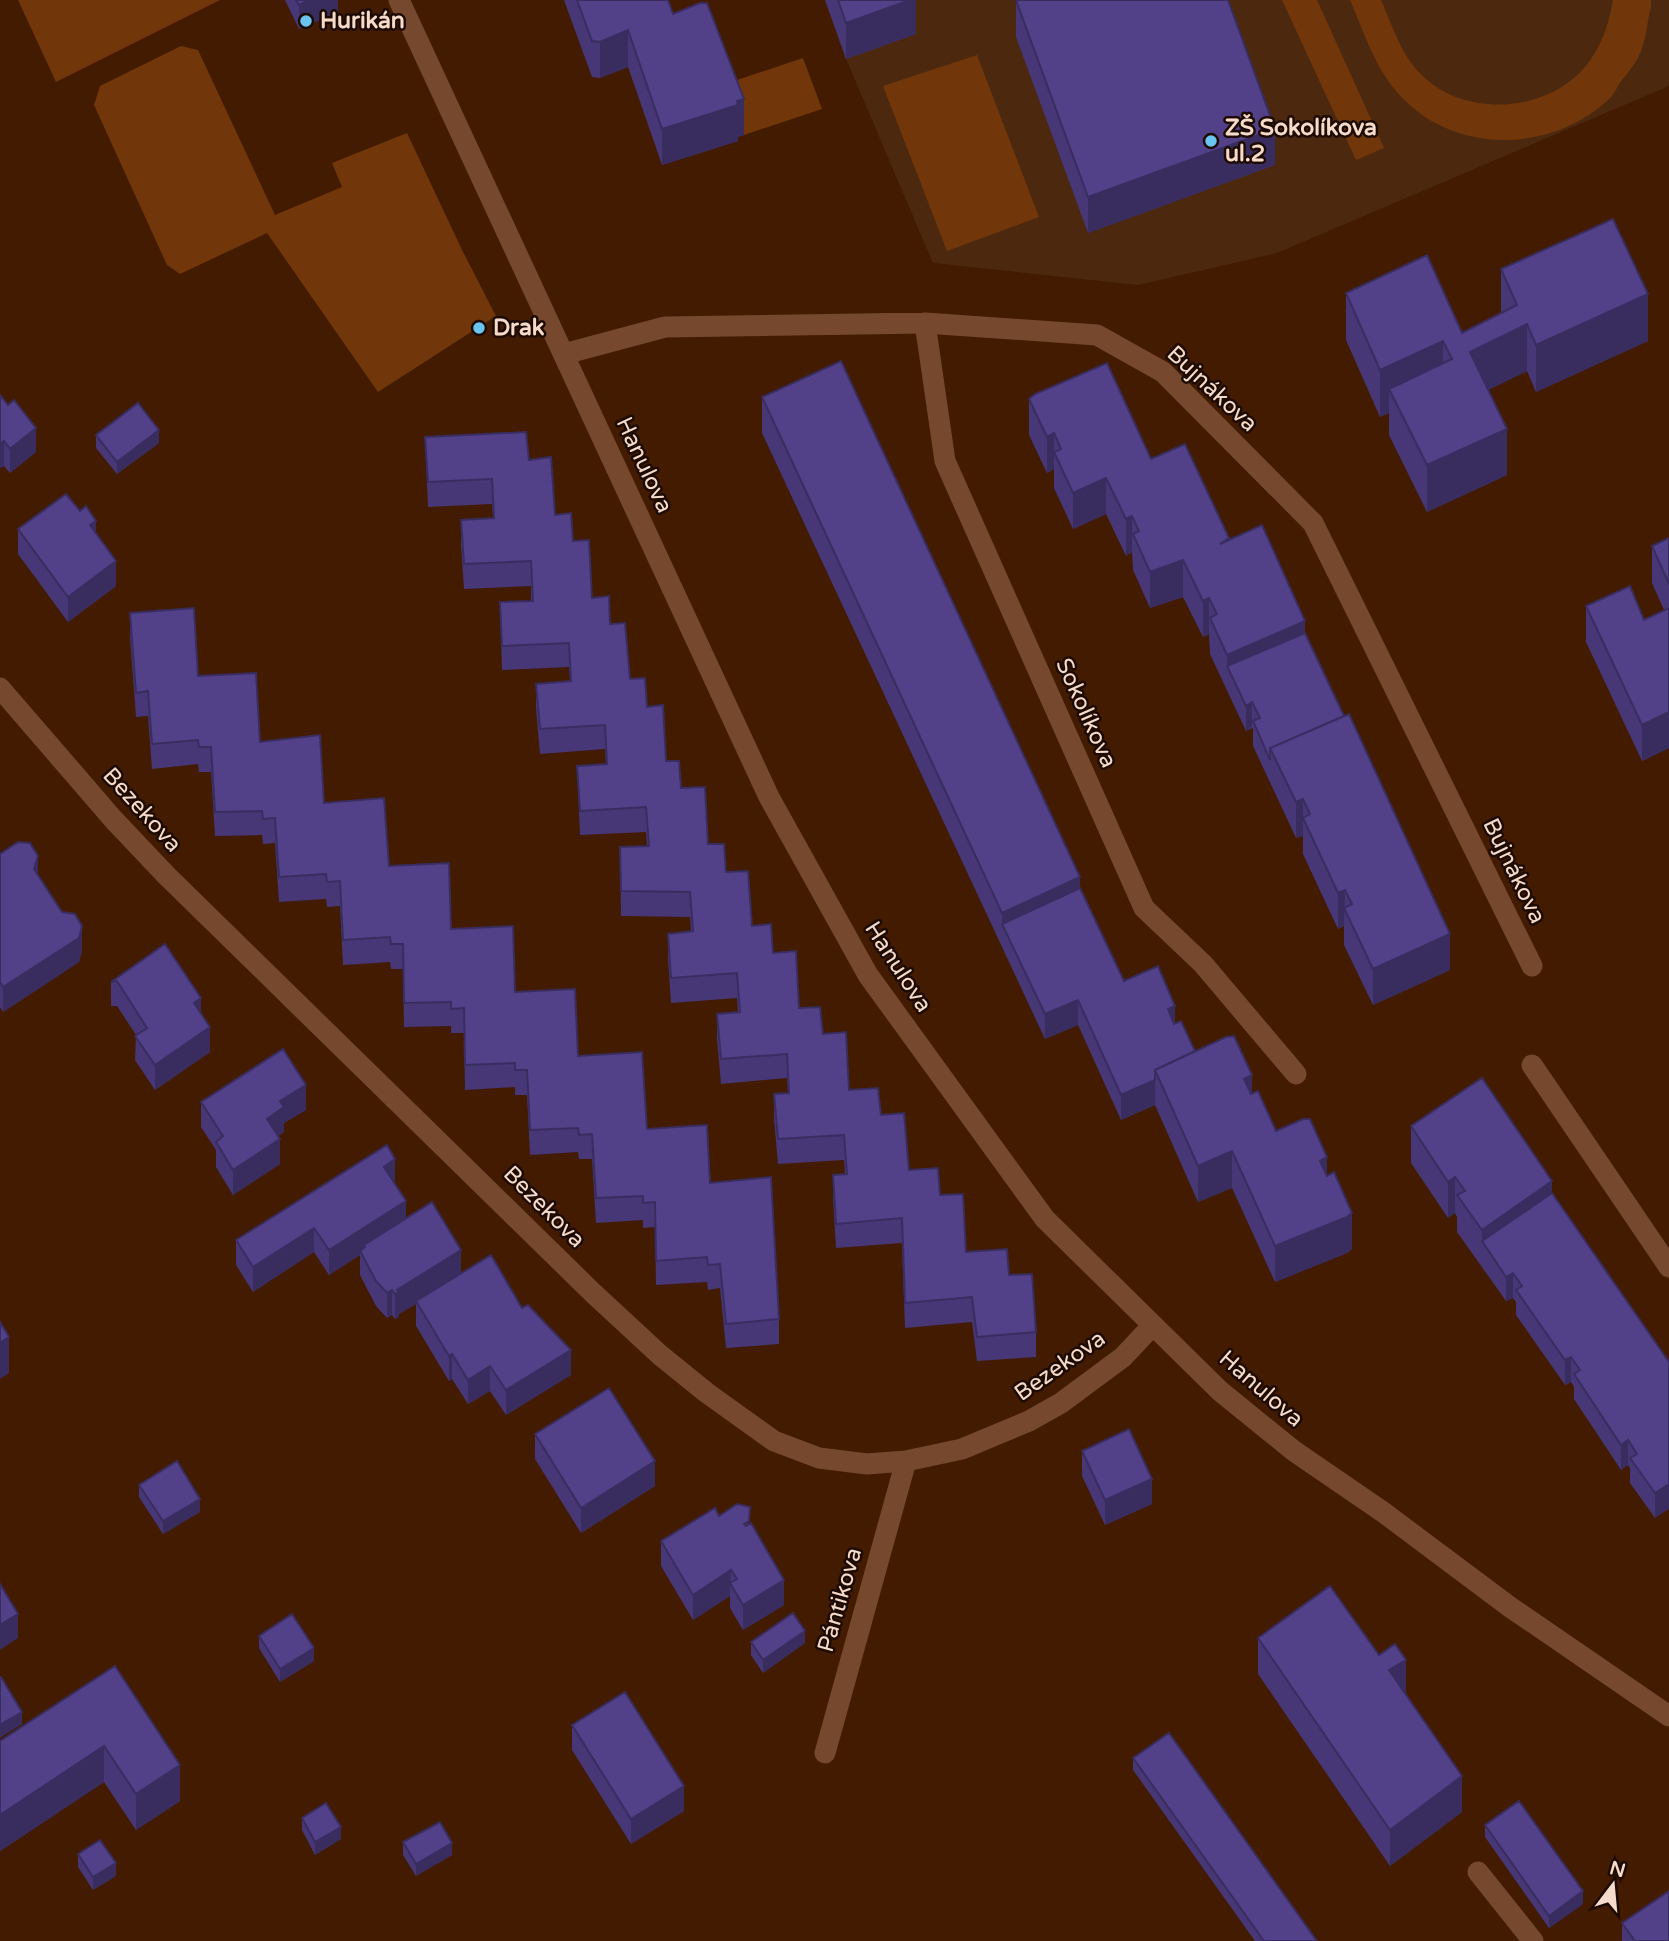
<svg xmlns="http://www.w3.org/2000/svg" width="1669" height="1941" font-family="'Varela Round',sans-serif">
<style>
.built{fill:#4c280f}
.green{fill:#71370a}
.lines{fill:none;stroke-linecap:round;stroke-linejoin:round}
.minor{stroke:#76492e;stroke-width:21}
.wall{fill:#473776}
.shaded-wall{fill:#392d60}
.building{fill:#524089;stroke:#392d60;stroke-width:2}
.poi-dot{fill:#69c4f0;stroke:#1d0b02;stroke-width:2.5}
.labels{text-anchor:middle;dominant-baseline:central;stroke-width:5;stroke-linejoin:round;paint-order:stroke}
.poi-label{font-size:23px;font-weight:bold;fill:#f6dbcb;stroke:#1d0b02;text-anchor:start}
.street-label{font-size:23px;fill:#f6dbcb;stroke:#1d0b02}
</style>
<rect width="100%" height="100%" fill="#421b00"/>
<path class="built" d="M 825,0 L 1669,0 L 1669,86 L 1277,253 L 1138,285 L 933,263 L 846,59 Z"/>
<path class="green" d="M 18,0 L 220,0 L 56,82 Z
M 1282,0 L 1317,0 L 1384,148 L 1356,160 Z
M 1350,0 L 1381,0 C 1393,27 1402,58 1425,78 C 1471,120 1556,111 1591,59 C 1604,40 1609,22 1613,0 L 1651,0 L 1651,6 C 1647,22 1646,43 1638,58 C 1633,67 1625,76 1619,84 C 1616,90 1612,97 1607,101 C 1547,155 1449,154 1396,91 C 1374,65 1363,30 1350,0 Z
M 181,46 L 198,50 L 275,215 L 342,187 L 332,163 L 407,133 L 463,252 L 496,316 L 378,392 L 267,233 L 180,274 L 167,265 L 94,105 L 100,86 Z
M 977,55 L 1039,217 L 947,251 L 883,86 Z
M 803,58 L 822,109 L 744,135 L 725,84 Z"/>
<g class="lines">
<path class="minor" d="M 399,0 L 769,797 L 868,975 L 1045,1219 L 1220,1391 L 1294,1451 L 1383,1512 L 1510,1607 L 1669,1716
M 925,323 L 945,461 L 1144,908 L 1203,964 L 1296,1074
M 564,354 L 665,327 L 925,323 L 1097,335 L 1163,372 L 1313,523 L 1532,966
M 0,688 L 113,819 L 166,875 L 593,1293 L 660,1355 L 707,1393 L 774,1441 L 819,1458 L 867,1464 L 906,1461 L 962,1449 L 1029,1421 L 1061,1403 L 1123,1357 L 1153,1325
M 1532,1065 L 1669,1267
M 825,1753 L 906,1461
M 1478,1872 L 1533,1941"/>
</g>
<path class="wall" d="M 285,0 L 338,0 L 338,12 L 299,29 Z
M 564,0 L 668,0 L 673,14 L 744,135 L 738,137 L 738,141 L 662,165 L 628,67 L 600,78 L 592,77 Z
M 825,0 L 916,0 L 916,34 L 846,59 Z
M 1016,0 L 1275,165 L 1088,233 L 1016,37 Z
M 1501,269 L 1648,341 L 1536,392 L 1527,371 L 1488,390 L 1507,475 L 1427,512 L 1389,435 L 1389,413 L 1380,417 L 1346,340 L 1346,293 L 1462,333 L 1501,314 Z
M 0,395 L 36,452 L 10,473 L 4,466 L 0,468 Z
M 762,397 L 1080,888 L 1124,981 L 1175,1024 L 1195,1051 L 1252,1093 L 1276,1131 L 1327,1175 L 1352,1249 L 1347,1253 L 1275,1282 L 1232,1188 L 1198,1202 L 1155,1105 L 1121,1120 L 1078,1025 L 1045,1039 L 762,433 Z
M 1029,399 L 1151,459 L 1229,540 L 1305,633 L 1450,970 L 1373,1005 L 1344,945 L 1344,926 L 1338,929 L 1303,854 L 1303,836 L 1296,838 L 1253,746 L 1253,728 L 1246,731 L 1210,654 L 1209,634 L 1203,637 L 1183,597 L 1150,608 L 1133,570 L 1132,552 L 1126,556 L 1106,514 L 1073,529 L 1054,488 L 1054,469 L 1047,473 L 1029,435 Z
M 96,435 L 159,443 L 117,474 L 96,448 Z
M 425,437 L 529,460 L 555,515 L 573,541 L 592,598 L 610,624 L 630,679 L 647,707 L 666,761 L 708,844 L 726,872 L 752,926 L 773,953 L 799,1008 L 823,1034 L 849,1090 L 881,1115 L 909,1170 L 940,1195 L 966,1252 L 1009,1275 L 1036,1332 L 1036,1357 L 977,1361 L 972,1322 L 905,1328 L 902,1243 L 836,1248 L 833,1199 L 833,1175 L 845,1174 L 844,1160 L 778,1164 L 774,1119 L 774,1094 L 788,1093 L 787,1078 L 721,1084 L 717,1039 L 717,1014 L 738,1013 L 737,998 L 671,1003 L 668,959 L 668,934 L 691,931 L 690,917 L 621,916 L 620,847 L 647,846 L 646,832 L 580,835 L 577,766 L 606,764 L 605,749 L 540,754 L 536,708 L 536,684 L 570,681 L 569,667 L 502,670 L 500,602 L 531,601 L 531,586 L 464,589 L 461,545 L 461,520 L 493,518 L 492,504 L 428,507 Z
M 18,529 L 96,534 L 116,586 L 68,622 L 18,554 Z
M 1669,538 L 1669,748 L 1642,761 L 1586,642 L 1586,606 L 1644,620 L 1664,610 L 1652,583 L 1652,546 Z
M 130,613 L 198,676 L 260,742 L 389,866 L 515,992 L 578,1056 L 647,1129 L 710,1183 L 779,1319 L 779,1344 L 726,1348 L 720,1288 L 708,1290 L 707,1282 L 656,1285 L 655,1227 L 643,1228 L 643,1220 L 596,1223 L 592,1159 L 579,1159 L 578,1152 L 530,1155 L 527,1095 L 515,1095 L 515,1087 L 465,1090 L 464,1033 L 451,1033 L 451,1026 L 404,1027 L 403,969 L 391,969 L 390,962 L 343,965 L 340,906 L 327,907 L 326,899 L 279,902 L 275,843 L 263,844 L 262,835 L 215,836 L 211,772 L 199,772 L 198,764 L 152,769 L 148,716 L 136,717 L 130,638 Z
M 0,854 L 38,875 L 82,951 L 79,962 L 3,1012 L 0,1007 Z
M 165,944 L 201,1013 L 210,1052 L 155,1090 L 135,1060 L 136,1035 L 117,1006 L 111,1006 L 111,982 Z
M 201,1102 L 306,1110 L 284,1123 L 284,1132 L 278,1136 L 280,1164 L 233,1195 L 216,1167 L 216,1150 L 201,1127 Z
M 1411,1126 L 1552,1193 L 1669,1362 L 1655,1518 L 1630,1483 L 1630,1468 L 1628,1465 L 1621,1470 L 1574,1399 L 1574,1387 L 1571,1382 L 1565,1385 L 1516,1315 L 1516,1302 L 1513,1298 L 1506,1301 L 1457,1232 L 1457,1217 L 1455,1213 L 1448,1218 L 1411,1163 Z
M 395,1184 L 406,1218 L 461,1273 L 522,1308 L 571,1375 L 506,1415 L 490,1391 L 468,1404 L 452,1379 L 449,1381 L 416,1326 L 416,1304 L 399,1314 L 399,1317 L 395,1319 L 392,1315 L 387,1318 L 376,1306 L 360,1275 L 360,1255 L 329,1275 L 314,1252 L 253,1292 L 236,1265 L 236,1240 Z
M 535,1434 L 655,1486 L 581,1533 L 535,1459 Z
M 1082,1451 L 1152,1504 L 1105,1525 L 1082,1476 Z
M 139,1485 L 200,1512 L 163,1534 L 139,1497 Z
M 719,1516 L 750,1524 L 784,1605 L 743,1630 L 730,1608 L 730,1596 L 693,1620 L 661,1566 L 661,1541 Z
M 259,1636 L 314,1661 L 280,1682 L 259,1648 Z
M 1258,1638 L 1406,1694 L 1462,1812 L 1390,1866 L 1258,1674 Z
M 751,1642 L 805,1643 L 763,1673 L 751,1655 Z
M 115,1666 L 180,1801 L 136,1830 L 104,1782 L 0,1851 Z
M 572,1725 L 684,1811 L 631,1844 L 572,1750 Z
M 1133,1758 L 1317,1941 L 1255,1941 L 1133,1770 Z
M 302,1818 L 341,1839 L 315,1855 L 302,1830 Z
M 1485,1825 L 1583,1904 L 1549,1928 L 1485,1837 Z
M 403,1842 L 452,1855 L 416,1876 L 403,1855 Z
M 78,1854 L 116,1876 L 93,1890 L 78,1867 Z
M 1622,1923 L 1669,1941 L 1622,1941 Z"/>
<path class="shaded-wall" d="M 309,0 L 338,0 L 338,12 L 299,29 L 299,5 Z
M 910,0 L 916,0 L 916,34 L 846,59 L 846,23 Z
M 628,30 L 628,67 L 600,78 L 600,42 Z
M 744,99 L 744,135 L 738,137 L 738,141 L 662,165 L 662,129 Z
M 1275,129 L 1275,165 L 1088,233 L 1088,197 Z
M 1648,294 L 1648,341 L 1536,392 L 1536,345 Z
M 1527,324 L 1527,371 L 1470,399 L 1470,352 Z
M 1443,341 L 1443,388 L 1389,389 L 1389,413 L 1380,417 L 1380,370 Z
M 36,428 L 36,452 L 10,473 L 10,449 Z
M 1507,429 L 1507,475 L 1427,512 L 1427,465 Z
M 159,430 L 159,443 L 117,474 L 117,462 Z
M 1054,433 L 1054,469 L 1047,473 L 1047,437 Z
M 4,441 L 4,466 L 0,468 L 0,444 Z
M 1106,478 L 1106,514 L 1073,529 L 1073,493 Z
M 1132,516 L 1132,552 L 1126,556 L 1126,519 Z
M 96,521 L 96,546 L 90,525 Z
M 1183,560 L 1183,597 L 1150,608 L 1150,572 Z
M 116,561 L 116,586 L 68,622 L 68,597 Z
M 1209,598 L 1209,634 L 1203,637 L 1203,601 Z
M 1305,621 L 1305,657 L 1227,666 L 1227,655 Z
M 1252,702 L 1252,727 L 1246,731 L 1246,706 Z
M 1669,712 L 1669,748 L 1642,761 L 1642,725 Z
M 1303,799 L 1303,836 L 1296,838 L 1296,802 Z
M 38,856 L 38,880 L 34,869 Z
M 1080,877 L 1080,913 L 1002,924 L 1002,913 Z
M 1345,890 L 1344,926 L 1338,929 L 1338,893 Z
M 82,926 L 82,951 L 79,962 L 3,1012 L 3,987 Z
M 1450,934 L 1450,970 L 1373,1005 L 1373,969 Z
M 201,998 L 201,1023 L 194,1003 Z
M 1078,1000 L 1078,1025 L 1045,1039 L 1045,1014 Z
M 1175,1006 L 1175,1031 L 1168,1009 Z
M 210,1027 L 210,1052 L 155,1090 L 155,1065 Z
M 1252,1075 L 1252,1111 L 1244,1079 Z
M 1155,1080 L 1155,1105 L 1121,1120 L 1121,1095 Z
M 306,1085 L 306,1110 L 284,1123 L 284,1132 L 267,1144 L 267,1119 L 280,1101 Z
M 280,1139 L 280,1164 L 233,1195 L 233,1170 Z
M 1232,1151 L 1232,1188 L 1198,1202 L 1198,1166 Z
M 1327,1157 L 1327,1193 L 1320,1161 Z
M 395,1159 L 395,1184 L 384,1167 Z
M 1455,1177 L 1455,1213 L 1448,1218 L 1448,1182 Z
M 1552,1181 L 1552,1218 L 1482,1241 L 1482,1230 Z
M 406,1201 L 406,1226 L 365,1247 L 364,1245 L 364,1253 L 360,1251 L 360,1255 L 329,1275 L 329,1250 Z
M 1352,1213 L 1352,1249 L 1347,1253 L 1275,1282 L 1275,1246 Z
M 314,1228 L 314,1252 L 253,1292 L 253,1267 Z
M 461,1250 L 461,1275 L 416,1301 L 416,1304 L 399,1314 L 399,1317 L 395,1319 L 395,1294 L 397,1290 Z
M 1513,1273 L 1513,1298 L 1506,1301 L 1506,1277 Z
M 392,1290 L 392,1315 L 387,1318 L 387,1293 Z
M 9,1337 L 9,1373 L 0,1379 L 0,1343 Z
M 571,1350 L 571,1375 L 506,1415 L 506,1390 Z
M 452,1354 L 452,1379 L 449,1381 L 449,1356 Z
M 1571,1357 L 1571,1382 L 1565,1385 L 1565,1360 Z
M 490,1366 L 490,1391 L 468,1404 L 468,1380 Z
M 1628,1440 L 1628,1465 L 1621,1470 L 1621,1445 Z
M 655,1461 L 655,1486 L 581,1533 L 581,1508 Z
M 1152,1479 L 1152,1504 L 1105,1525 L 1105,1500 Z
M 1669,1484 L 1669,1509 L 1655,1518 L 1655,1493 Z
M 200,1499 L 200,1512 L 163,1534 L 163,1521 Z
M 731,1570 L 730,1596 L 693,1620 L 693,1595 Z
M 784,1580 L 784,1605 L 743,1630 L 743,1605 Z
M 18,1614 L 18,1638 L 0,1650 L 0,1625 Z
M 805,1631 L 805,1643 L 763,1673 L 763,1660 Z
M 314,1648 L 314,1661 L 280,1682 L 280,1669 Z
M 1406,1660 L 1406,1696 L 1389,1670 Z
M 22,1712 L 22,1724 L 0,1738 L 0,1725 Z
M 104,1746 L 104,1782 L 0,1851 L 0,1815 Z
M 180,1765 L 180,1801 L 136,1830 L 136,1794 Z
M 1462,1776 L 1462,1812 L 1390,1866 L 1390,1830 Z
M 684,1786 L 684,1811 L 631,1844 L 631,1819 Z
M 341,1827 L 341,1839 L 315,1855 L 315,1842 Z
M 452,1843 L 452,1855 L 416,1876 L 416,1864 Z
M 116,1863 L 116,1876 L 93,1890 L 93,1877 Z
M 1583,1891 L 1583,1904 L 1549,1928 L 1549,1916 Z"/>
<path class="building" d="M 296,0 L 309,0 L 299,5 Z
M 577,0 L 668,0 L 673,14 L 700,3 L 707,3 L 744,99 L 737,101 L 738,105 L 662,129 L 628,30 L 600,42 L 592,41 Z
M 838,0 L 910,0 L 846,23 Z
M 1016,0 L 1228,0 L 1275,129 L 1088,197 Z
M 1613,219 L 1648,294 L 1536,345 L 1527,324 L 1470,352 L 1507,429 L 1427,465 L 1389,389 L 1452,359 L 1443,341 L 1380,370 L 1346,293 L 1427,255 L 1462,333 L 1517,305 L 1501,269 Z
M 841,361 L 1080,877 L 1002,913 L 762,397 Z
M 1107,363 L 1151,459 L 1185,444 L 1229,538 L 1220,544 L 1262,525 L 1305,621 L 1227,655 L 1210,618 L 1217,614 L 1209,598 L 1203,601 L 1183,560 L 1150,572 L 1133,534 L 1139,531 L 1132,516 L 1126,519 L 1106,478 L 1073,493 L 1054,452 L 1061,449 L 1054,433 L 1047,437 L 1029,399 L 1035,394 Z
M 0,395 L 8,405 L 14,400 L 36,428 L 10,449 L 4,441 L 0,444 Z
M 138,403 L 159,430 L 117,462 L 96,435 Z
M 526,432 L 529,460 L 551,457 L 555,515 L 571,513 L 573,541 L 589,540 L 592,598 L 609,596 L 610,624 L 625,623 L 630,679 L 645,678 L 647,707 L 663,705 L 666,761 L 679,761 L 681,788 L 705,787 L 708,844 L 724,844 L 726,872 L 748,871 L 752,926 L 771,924 L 773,953 L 796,951 L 799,1008 L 820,1007 L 823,1034 L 846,1032 L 849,1090 L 878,1088 L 881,1115 L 904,1113 L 909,1170 L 938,1168 L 940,1195 L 963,1194 L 966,1252 L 1007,1249 L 1009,1275 L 1032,1274 L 1036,1332 L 977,1337 L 972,1297 L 905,1303 L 902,1218 L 836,1224 L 833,1175 L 847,1174 L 844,1135 L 778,1139 L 774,1094 L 789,1093 L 787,1054 L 721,1059 L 717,1014 L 740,1012 L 737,973 L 671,978 L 668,934 L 693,931 L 690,892 L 621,891 L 620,847 L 649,846 L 646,807 L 580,811 L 577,766 L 607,764 L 605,725 L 540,729 L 536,684 L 571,681 L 569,643 L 502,646 L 500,602 L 533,601 L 531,561 L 464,564 L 461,520 L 494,518 L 492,479 L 428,482 L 425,437 Z
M 66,494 L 80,511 L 86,506 L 96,521 L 90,525 L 116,561 L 68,597 L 18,529 Z
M 1669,538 L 1669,584 L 1652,546 Z
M 1630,586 L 1644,620 L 1669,608 L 1669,712 L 1642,725 L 1586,606 Z
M 194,608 L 198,676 L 256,673 L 260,742 L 320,735 L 324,803 L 384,798 L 389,866 L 449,863 L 451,929 L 513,926 L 515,992 L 575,989 L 578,1056 L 642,1052 L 647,1129 L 707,1125 L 710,1183 L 771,1177 L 779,1319 L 726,1324 L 720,1264 L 708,1265 L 707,1257 L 656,1261 L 655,1202 L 643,1203 L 643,1196 L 596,1198 L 592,1134 L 579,1135 L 578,1128 L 530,1130 L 527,1070 L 515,1070 L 515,1063 L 465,1065 L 464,1008 L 451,1009 L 451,1002 L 404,1003 L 403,944 L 391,944 L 390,937 L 343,940 L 340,881 L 327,882 L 326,874 L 279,877 L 275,818 L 263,819 L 262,811 L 215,812 L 211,747 L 199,747 L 198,740 L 152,744 L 148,691 L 136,693 L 130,613 Z
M 1305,633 L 1344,716 L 1270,748 L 1270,760 L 1253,721 L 1260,718 L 1252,702 L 1246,706 L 1227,666 Z
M 1349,714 L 1450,934 L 1373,969 L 1344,908 L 1352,904 L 1345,890 L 1338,893 L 1303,818 L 1310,814 L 1303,799 L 1296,802 L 1270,748 Z
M 18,842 L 30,843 L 38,856 L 34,869 L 62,912 L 75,914 L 82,926 L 79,938 L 3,987 L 0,982 L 0,854 Z
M 1080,888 L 1124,981 L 1158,966 L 1175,1006 L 1168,1009 L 1174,1024 L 1181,1021 L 1195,1051 L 1155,1070 L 1155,1080 L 1121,1095 L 1078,1000 L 1045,1014 L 1002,924 Z
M 165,944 L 201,998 L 194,1003 L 210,1027 L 155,1065 L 135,1036 L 147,1028 L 117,981 L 111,982 Z
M 1234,1036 L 1252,1075 L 1244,1079 L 1251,1094 L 1258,1091 L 1276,1131 L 1303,1119 L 1310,1119 L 1327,1157 L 1320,1161 L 1327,1176 L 1334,1172 L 1352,1213 L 1347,1217 L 1275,1246 L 1232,1151 L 1198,1166 L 1155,1070 L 1226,1037 Z
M 283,1049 L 306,1085 L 280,1101 L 284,1107 L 267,1119 L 280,1139 L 233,1170 L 216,1142 L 223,1136 L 201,1102 Z
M 1482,1078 L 1552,1181 L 1482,1230 L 1457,1195 L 1465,1191 L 1455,1177 L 1448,1182 L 1411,1126 Z
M 387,1145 L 395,1159 L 384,1167 L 406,1201 L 329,1250 L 314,1228 L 253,1267 L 236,1240 Z
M 1552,1193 L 1669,1362 L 1669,1484 L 1655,1493 L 1630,1458 L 1637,1454 L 1628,1440 L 1621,1445 L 1574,1374 L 1580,1370 L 1571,1357 L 1565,1360 L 1516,1290 L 1522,1286 L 1513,1273 L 1506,1277 L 1482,1241 Z
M 432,1202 L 461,1250 L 397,1290 L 399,1292 L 395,1294 L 392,1290 L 387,1293 L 376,1281 L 360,1251 L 365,1247 L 364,1245 Z
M 491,1255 L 522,1308 L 528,1305 L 571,1350 L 506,1390 L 490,1366 L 468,1380 L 452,1354 L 449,1356 L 416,1301 Z
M 0,1322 L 9,1337 L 0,1343 Z
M 609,1388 L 655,1461 L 581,1508 L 535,1434 Z
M 1129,1429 L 1152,1479 L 1105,1500 L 1082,1451 Z
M 177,1461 L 200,1499 L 163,1521 L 139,1485 Z
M 737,1504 L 750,1507 L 749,1521 L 744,1524 L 746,1526 L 751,1523 L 784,1580 L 743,1605 L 730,1583 L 737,1579 L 731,1570 L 693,1595 L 661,1541 L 715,1508 L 719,1516 Z
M 0,1584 L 18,1614 L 0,1625 Z
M 1330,1586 L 1379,1655 L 1395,1644 L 1406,1660 L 1389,1670 L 1462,1776 L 1390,1830 L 1258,1638 Z
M 793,1613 L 805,1631 L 763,1660 L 751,1642 Z
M 292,1614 L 314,1648 L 280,1669 L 259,1636 Z
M 115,1666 L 180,1765 L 136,1794 L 104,1746 L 0,1815 L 0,1741 Z
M 0,1677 L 1,1677 L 22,1712 L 0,1725 Z
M 625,1692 L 684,1786 L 631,1819 L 572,1725 Z
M 1169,1733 L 1317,1941 L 1264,1941 L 1133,1758 Z
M 1519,1801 L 1583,1891 L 1549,1916 L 1485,1825 Z
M 326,1803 L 341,1827 L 315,1842 L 302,1818 Z
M 440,1822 L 452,1843 L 416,1864 L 403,1842 Z
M 100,1840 L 116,1863 L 93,1877 L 78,1854 Z
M 1669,1891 L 1669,1941 L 1635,1941 L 1622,1923 Z"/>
<g class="poi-dot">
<circle cx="306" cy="21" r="7"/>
<circle cx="1211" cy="141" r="7"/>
<circle cx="479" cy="328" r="7"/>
</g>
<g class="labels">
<g class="poi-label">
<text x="320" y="21">Hurikán</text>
<text x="1225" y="128">ZŠ Sokolíkova<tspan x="1225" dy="26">ul.2</tspan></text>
<text x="493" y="328">Drak</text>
</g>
<g class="street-label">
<text transform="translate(1212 389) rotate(43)">Bujnákova</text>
<text transform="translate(644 465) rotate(65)">Hanulova</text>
<text transform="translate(1086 713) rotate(66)">Sokolíkova</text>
<text transform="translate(142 810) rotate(48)">Bezekova</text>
<text transform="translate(1514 871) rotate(64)">Bujnákova</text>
<text transform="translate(898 967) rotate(57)">Hanulova</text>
<text transform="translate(544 1207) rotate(45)">Bezekova</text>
<text transform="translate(1060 1366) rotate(-35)">Bezekova</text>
<text transform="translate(1261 1389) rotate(41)">Hanulova</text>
<text transform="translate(840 1600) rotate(-74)">Pántikova</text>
</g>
</g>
<g transform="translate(1613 1885) rotate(16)" stroke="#1d0b02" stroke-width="5" paint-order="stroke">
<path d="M0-5L12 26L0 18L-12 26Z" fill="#f6dbcb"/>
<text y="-10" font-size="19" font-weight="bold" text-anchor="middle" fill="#f6dbcb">N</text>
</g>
</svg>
